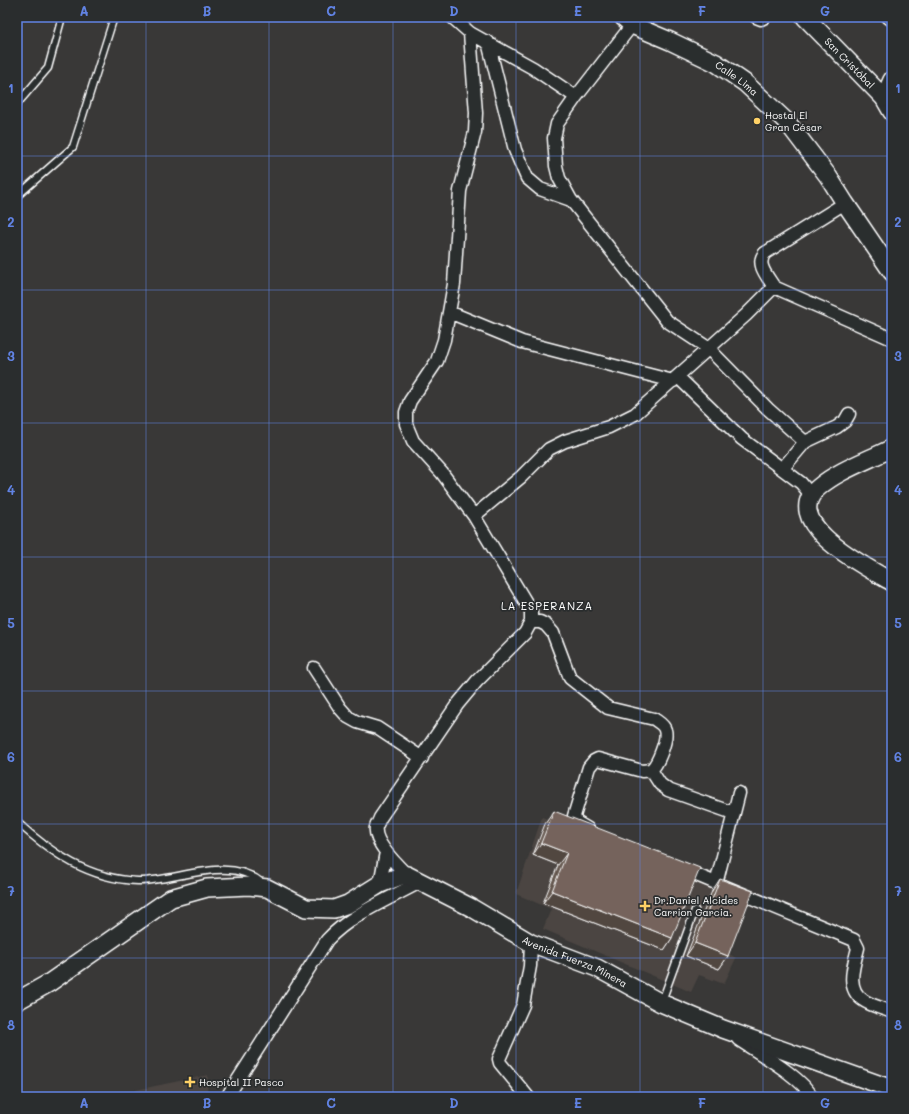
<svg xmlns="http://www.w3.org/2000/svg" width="909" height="1114" font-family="Mali,sans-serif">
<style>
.built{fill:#4b4542}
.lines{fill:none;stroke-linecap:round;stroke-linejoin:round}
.lane-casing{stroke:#fff;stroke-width:9}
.street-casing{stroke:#fff;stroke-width:15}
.secondary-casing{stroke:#fff;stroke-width:20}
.lane{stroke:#2a2d2e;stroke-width:6}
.street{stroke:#2a2d2e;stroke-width:12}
.secondary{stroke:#2a2d2e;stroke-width:17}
.wall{fill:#64564e;stroke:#fff}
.shaded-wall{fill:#514640;stroke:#fff}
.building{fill:#74645b;stroke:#fff}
.grid{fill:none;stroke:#6183e4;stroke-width:1;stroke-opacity:0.55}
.poi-dot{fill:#ffd166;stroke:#2a2d2e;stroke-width:1.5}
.labels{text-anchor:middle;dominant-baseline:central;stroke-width:3.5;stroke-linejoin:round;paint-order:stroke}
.street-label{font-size:10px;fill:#fff;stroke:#2a2d2e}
.poi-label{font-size:10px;fill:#fff;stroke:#2a2d2e;text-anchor:start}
.neighbourhood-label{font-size:11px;letter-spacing:1px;fill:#fff;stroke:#2a2d2e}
.neatline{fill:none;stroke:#6183e4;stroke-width:1.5}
.grid-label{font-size:13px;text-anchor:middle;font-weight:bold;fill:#6183e4}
</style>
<rect width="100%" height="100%" fill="#393837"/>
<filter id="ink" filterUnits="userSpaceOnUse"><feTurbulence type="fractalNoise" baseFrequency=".025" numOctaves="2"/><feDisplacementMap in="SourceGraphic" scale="8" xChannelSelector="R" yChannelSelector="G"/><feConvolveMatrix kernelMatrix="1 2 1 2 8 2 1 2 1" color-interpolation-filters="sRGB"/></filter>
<g filter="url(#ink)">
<path class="built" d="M 542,817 L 749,902 L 729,954 L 736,958 L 724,984 L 699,975 L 691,992 L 543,929 L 551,909 L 516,894 Z
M 208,1075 L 207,1097 L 129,1097 L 136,1090 Z"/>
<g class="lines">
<g class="lane-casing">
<path id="lane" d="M 17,104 L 48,68 L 62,17
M 17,196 L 73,147 L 114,17
M 17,822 C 52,854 89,879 138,881 C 176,882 229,854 262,883
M 662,1001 L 695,910"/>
</g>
<g class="street-casing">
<path id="street" d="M 452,17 L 470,33 L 533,68 L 576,97
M 756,17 L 761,19 L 765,17
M 888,17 L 892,20
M 632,25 L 576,97 L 557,124 L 554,138 L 556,166 L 559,178 L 571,200 L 667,321 L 708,348 L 768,409 L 805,442
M 488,42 L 515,150 L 527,178 L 540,189 L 571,200
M 774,287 C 768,277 755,264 765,253 L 845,203
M 449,312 L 522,342 L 673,381
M 678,377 L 742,439 L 801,483 L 811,495
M 783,468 L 805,442 L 837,427 L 845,421 L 849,414
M 474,516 L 521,477 L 549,449 L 565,441 L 609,427 L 635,414 L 746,315 L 774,287 L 892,339
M 531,622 L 540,622 L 546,625 L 553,633 L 570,678 L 608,708 L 654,719 C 658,722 664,725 665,730 C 668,739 658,764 651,770 L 642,771 L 598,759 L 594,761 L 589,767 L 574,816 L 576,822 L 588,829
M 314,668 L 340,708 L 348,717 L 357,722 L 377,728 L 422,758
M 651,770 L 660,784 L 668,790 L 733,813
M 682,869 L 854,940 L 858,948 C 854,965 845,988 863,1000 C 871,1006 883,1008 892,1012
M 407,875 C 397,865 373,842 376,827 C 377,824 379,821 380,818 L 457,705 L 477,681 L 525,633 L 531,622 L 531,611 L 474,516 L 442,473 L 413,441 L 406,424 L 406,412 L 410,401 L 437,361 L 444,340 L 454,284 L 460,191 L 475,132 L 476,113 L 470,33
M 380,884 L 386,852
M 716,884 L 739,793
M 738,1039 C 758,1053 801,1076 812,1097
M 227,1097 L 327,940 C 351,914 389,899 420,882
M 528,1097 L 500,1063 L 499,1059 L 523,1005 L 530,966 L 531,943"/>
</g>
<g class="secondary-casing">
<g id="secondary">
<path id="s1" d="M 623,17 L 632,25 L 670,41 L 716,63 L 745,83 L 787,122 L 828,176 L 845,203 L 892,272"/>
<path id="s2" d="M 805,17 L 884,98 L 892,112"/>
<path d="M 884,98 L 892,80"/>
<path d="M 892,448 C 869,460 839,470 819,487 C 776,522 868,568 892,582"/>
<path id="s3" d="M 17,1001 L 49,983 L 171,898 L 207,888 L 249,886 L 267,888 L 306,908 L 334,909 L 348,904 L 380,884 L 398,877 L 407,875 L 472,908 L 531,943 L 597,968 L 661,1003 L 723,1029 L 892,1089"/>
</g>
</g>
<use href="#lane" class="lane"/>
<use href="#street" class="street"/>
<use href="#secondary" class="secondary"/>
</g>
<path class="wall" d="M 554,811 L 672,938 L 664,950 L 543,903 L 558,865 L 533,855 L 545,824 Z
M 720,879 L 728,956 L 719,969 L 686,956 L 712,891 Z"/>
<path class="shaded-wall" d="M 541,843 L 567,853 L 558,865 L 533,855 Z
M 552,891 L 672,938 L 664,950 L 543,903 Z
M 695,943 L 728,956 L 719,969 L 686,956 Z"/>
<path class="building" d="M 554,811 L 700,868 L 672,938 L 552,891 L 567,853 L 541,843 Z
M 720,879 L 753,891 L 728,956 L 695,943 Z"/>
</g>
<path class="grid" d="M 146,17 L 146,1097M 269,17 L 269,1097M 393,17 L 393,1097M 516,17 L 516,1097M 640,17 L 640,1097M 763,17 L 763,1097M 17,156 L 892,156M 17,290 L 892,290M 17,423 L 892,423M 17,557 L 892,557M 17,691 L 892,691M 17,824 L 892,824M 17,958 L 892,958"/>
<g class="poi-dot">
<circle cx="757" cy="121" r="4"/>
<path d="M643 900h4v4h4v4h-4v4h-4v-4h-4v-4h4z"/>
<path d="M188 1076h4v4h4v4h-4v4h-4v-4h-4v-4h4z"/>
</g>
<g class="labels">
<g class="street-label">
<text stroke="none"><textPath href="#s2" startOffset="64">San Cristóbal</textPath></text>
<text stroke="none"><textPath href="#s1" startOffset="130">Calle Lima</textPath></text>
<text stroke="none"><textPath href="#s3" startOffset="625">Avenida Fuerza Minera</textPath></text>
</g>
<g class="poi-label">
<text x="765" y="115">Hostal El<tspan x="765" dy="12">Gran César</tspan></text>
<text x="654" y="900">Dr.Daniel Alcides<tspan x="654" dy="12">Carrion Garcia.</tspan></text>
<text x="199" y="1082">Hospital II Pasco</text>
</g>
<g class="neighbourhood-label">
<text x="547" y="605">LA ESPERANZA</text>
</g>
</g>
<rect width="909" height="1114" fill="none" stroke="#2a2d2e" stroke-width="44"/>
<rect x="22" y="22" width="865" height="1070" class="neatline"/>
<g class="grid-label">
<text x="84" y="16">A</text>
<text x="207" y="16">B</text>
<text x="331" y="16">C</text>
<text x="454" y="16">D</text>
<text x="578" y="16">E</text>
<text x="702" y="16">F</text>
<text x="825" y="16">G</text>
<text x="11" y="93">1</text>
<text x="898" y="93">1</text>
<text x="11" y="227">2</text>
<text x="898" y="227">2</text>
<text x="11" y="361">3</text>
<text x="898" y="361">3</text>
<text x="11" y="495">4</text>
<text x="898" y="495">4</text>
<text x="11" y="628">5</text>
<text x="898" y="628">5</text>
<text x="11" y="762">6</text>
<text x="898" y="762">6</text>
<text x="11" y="896">7</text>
<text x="898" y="896">7</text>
<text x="11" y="1030">8</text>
<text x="898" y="1030">8</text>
<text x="84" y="1108">A</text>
<text x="207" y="1108">B</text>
<text x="331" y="1108">C</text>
<text x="454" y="1108">D</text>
<text x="578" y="1108">E</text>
<text x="702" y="1108">F</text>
<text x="825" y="1108">G</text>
</g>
</svg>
